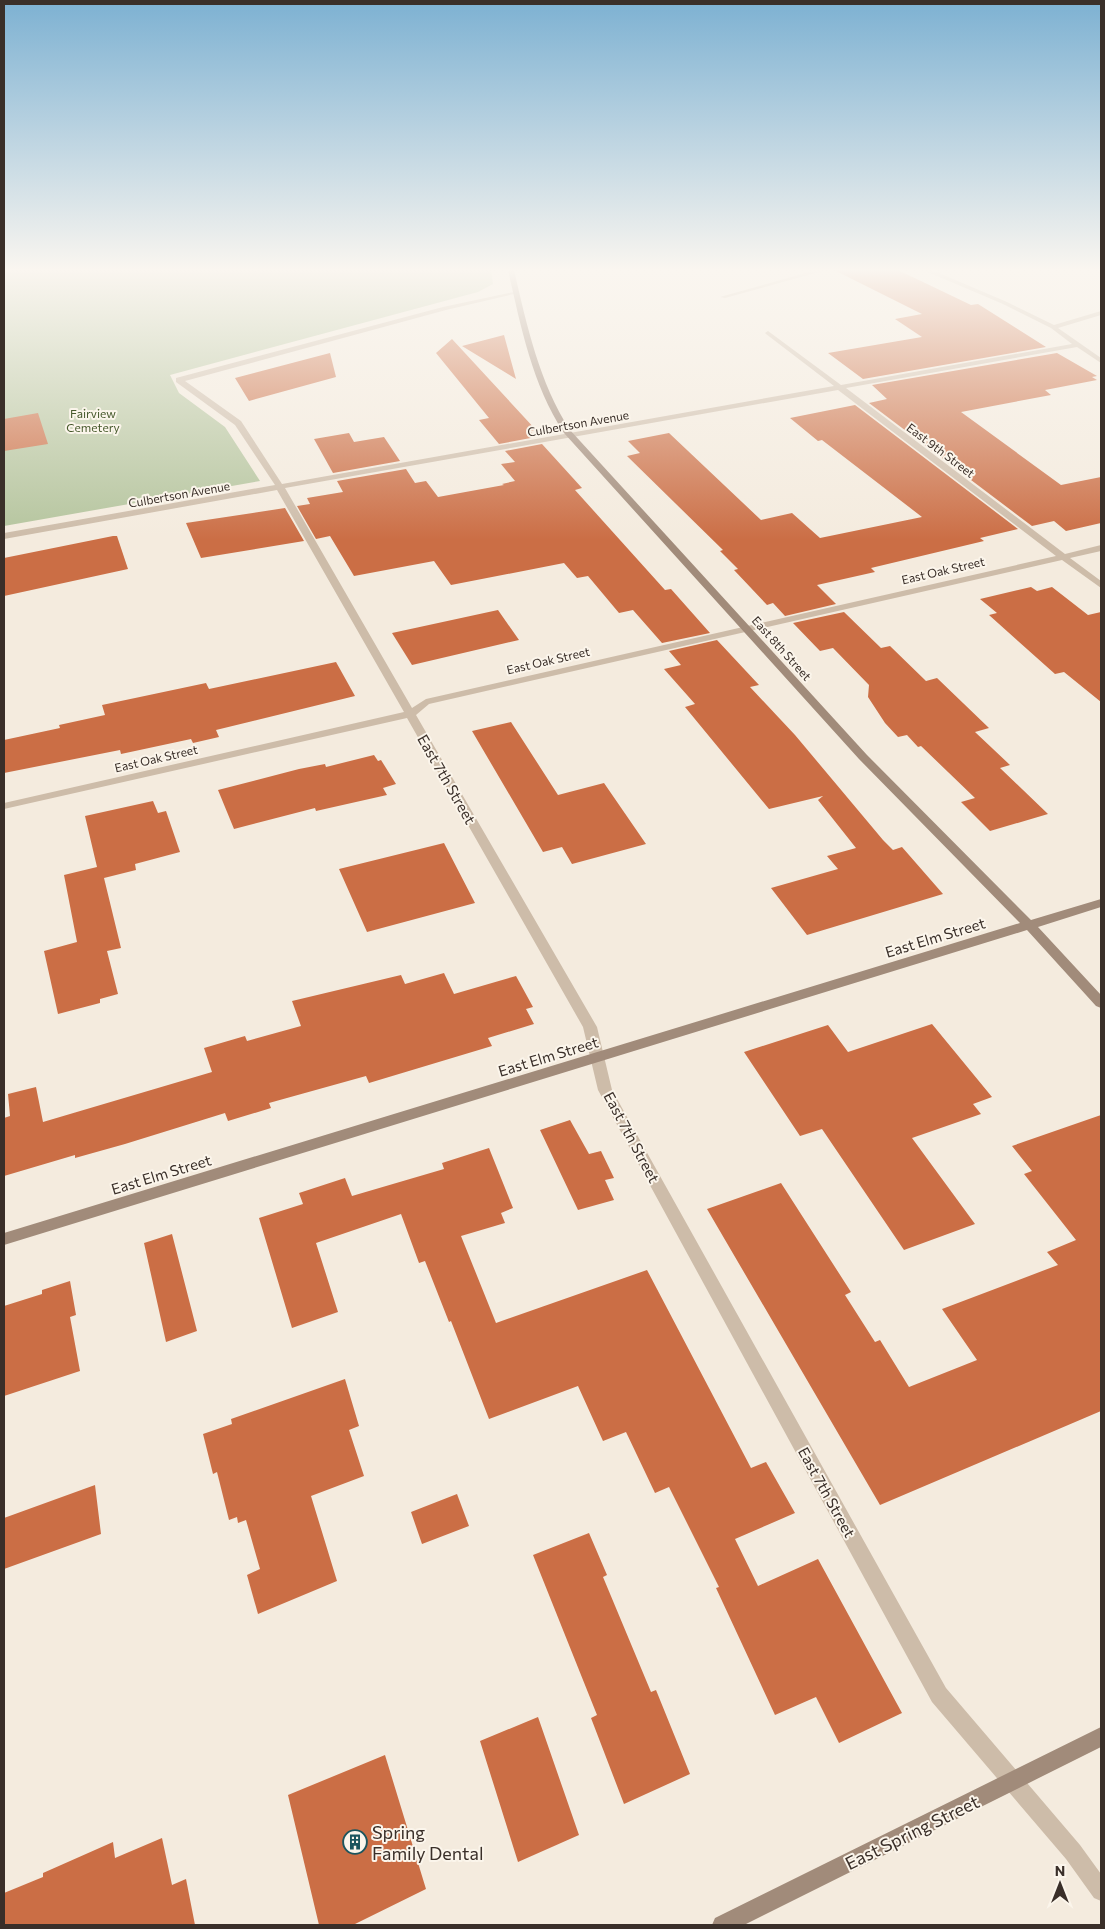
<svg xmlns="http://www.w3.org/2000/svg" width="1105" height="1929" font-family="Commissioner,sans-serif">
<style>
.green{fill:#b4c49d}
.building{fill:#cb6e45}
.lines{fill:none;stroke-linecap:round;stroke-linejoin:round}
.street{fill:#cdbca9;fill-rule:evenodd}
.secondary{fill:#a18b7a;fill-rule:evenodd}
.labels{text-anchor:middle;dominant-baseline:central;stroke-width:4;stroke-linejoin:round;paint-order:stroke}
.far-park-label{font-size:12px;fill:#46592c;stroke:#fbf5eb}
.far-street-label{font-size:12px;fill:#3a2f29;stroke:#fbf5eb}
.street-label{font-size:15px;fill:#3a2f29;stroke:#fbf5eb}
.near-poi-label{font-size:18px;fill:#3a2f29;stroke:#fbf5eb;text-anchor:start}
.near-street-label{font-size:18px;fill:#3a2f29;stroke:#fbf5eb}
</style>
<rect width="100%" height="100%" fill="#f4ebde"/>
<path class="green" d="M 4,270 L 491,270 L 493,284 L 478,292 L 170,375 L 179,393 L 225,427 L 260,481 L 4,526 Z"/>
<path class="building" d="M 834,270 L 898,270 L 971,305 L 978,304 L 1046,347 L 863,379 L 828,353 L 922,337 L 895,319 L 922,314 Z
M 504,335 L 516,379 L 462,346 Z
M 452,339 L 536,430 L 530,431 L 536,437 L 499,444 L 479,420 L 489,418 L 436,353 Z
M 330,353 L 336,377 L 249,401 L 235,378 Z
M 1057,353 L 1097,376 L 1092,377 L 1097,380 L 1045,390 L 1051,395 L 961,412 L 1061,485 L 1101,477 L 1101,523 L 1066,531 L 1054,521 L 1032,526 L 869,403 L 887,399 L 872,385 Z
M 855,405 L 1018,529 L 980,538 L 984,541 L 871,568 L 875,572 L 817,585 L 836,604 L 785,616 L 773,603 L 767,605 L 734,570 L 738,569 L 720,551 L 723,550 L 627,456 L 640,453 L 628,441 L 669,433 L 761,520 L 792,513 L 820,538 L 922,517 L 822,440 L 818,441 L 790,418 Z
M 38,413 L 48,444 L 4,451 L 4,419 Z
M 349,433 L 354,442 L 384,437 L 400,461 L 333,473 L 314,439 Z
M 542,444 L 582,488 L 575,490 L 665,590 L 671,589 L 710,633 L 662,643 L 633,610 L 619,613 L 588,576 L 577,578 L 564,563 L 451,585 L 434,561 L 354,576 L 330,536 L 316,539 L 297,506 L 310,504 L 307,498 L 343,492 L 337,481 L 406,469 L 415,483 L 426,481 L 438,497 L 504,485 L 502,484 L 515,481 L 501,464 L 515,462 L 505,451 Z
M 285,508 L 304,541 L 201,558 L 186,523 Z
M 113,536 L 117,536 L 128,569 L 4,596 L 4,558 Z
M 1031,587 L 1037,591 L 1052,587 L 1088,615 L 1101,612 L 1101,702 L 1064,672 L 1055,674 L 989,615 L 997,613 L 980,599 Z
M 498,610 L 519,640 L 412,665 L 392,633 Z
M 844,612 L 881,648 L 890,646 L 926,681 L 937,678 L 989,728 L 975,732 L 1010,765 L 1000,768 L 1048,814 L 990,831 L 961,802 L 975,798 L 921,746 L 918,747 L 907,735 L 898,737 L 885,723 L 868,697 L 869,685 L 833,648 L 820,651 L 793,623 Z
M 717,640 L 759,685 L 750,687 L 795,735 L 883,840 L 893,850 L 902,847 L 943,894 L 807,935 L 771,888 L 838,869 L 827,856 L 856,848 L 818,800 L 823,796 L 769,809 L 685,707 L 695,704 L 664,669 L 681,665 L 669,651 Z
M 336,662 L 355,696 L 216,730 L 219,737 L 193,743 L 191,739 L 121,754 L 120,750 L 4,773 L 4,740 L 60,728 L 59,725 L 105,715 L 102,705 L 206,683 L 209,689 Z
M 511,722 L 558,795 L 604,783 L 646,844 L 572,864 L 562,847 L 543,852 L 472,731 Z
M 374,755 L 378,761 L 381,760 L 396,784 L 383,788 L 387,795 L 316,811 L 315,808 L 234,829 L 218,790 L 299,769 L 325,764 L 326,767 Z
M 153,801 L 158,813 L 166,811 L 180,852 L 135,864 L 136,870 L 104,878 L 121,948 L 107,951 L 118,994 L 100,999 L 100,1003 L 58,1014 L 44,951 L 77,942 L 64,875 L 97,867 L 85,816 Z
M 444,843 L 475,903 L 367,932 L 339,869 Z
M 444,973 L 454,994 L 516,976 L 533,1007 L 526,1009 L 534,1024 L 488,1038 L 492,1046 L 369,1083 L 366,1076 L 269,1103 L 271,1108 L 228,1121 L 225,1113 L 125,1144 L 75,1158 L 75,1155 L 4,1176 L 4,1118 L 10,1116 L 8,1094 L 36,1087 L 43,1122 L 212,1072 L 204,1048 L 245,1036 L 247,1041 L 301,1026 L 292,1001 L 401,975 L 405,984 Z
M 932,1024 L 992,1097 L 973,1104 L 981,1114 L 912,1138 L 975,1224 L 904,1250 L 822,1129 L 800,1136 L 744,1052 L 828,1025 L 848,1052 Z
M 1101,1115 L 1101,1411 L 880,1505 L 707,1209 L 781,1183 L 851,1292 L 845,1295 L 875,1342 L 880,1340 L 909,1387 L 977,1360 L 942,1309 L 1058,1265 L 1047,1252 L 1076,1240 L 1024,1174 L 1032,1171 L 1012,1146 Z
M 570,1120 L 589,1154 L 601,1151 L 614,1178 L 605,1180 L 614,1200 L 578,1210 L 540,1130 Z
M 489,1148 L 513,1208 L 501,1213 L 505,1223 L 461,1236 L 496,1323 L 647,1270 L 751,1468 L 766,1462 L 795,1513 L 735,1539 L 758,1586 L 818,1559 L 902,1713 L 839,1743 L 816,1697 L 775,1715 L 716,1588 L 719,1587 L 669,1487 L 655,1493 L 626,1432 L 603,1441 L 578,1386 L 489,1419 L 451,1321 L 449,1322 L 425,1261 L 419,1263 L 401,1214 L 316,1243 L 338,1312 L 292,1328 L 259,1218 L 303,1204 L 299,1193 L 345,1178 L 352,1196 L 444,1169 L 442,1163 Z
M 172,1234 L 197,1331 L 166,1342 L 144,1243 Z
M 70,1281 L 76,1315 L 70,1317 L 80,1371 L 4,1396 L 4,1306 L 42,1294 L 42,1290 Z
M 345,1379 L 359,1426 L 349,1430 L 364,1476 L 311,1496 L 337,1581 L 258,1614 L 247,1575 L 260,1569 L 246,1520 L 238,1523 L 237,1517 L 229,1520 L 217,1472 L 213,1474 L 203,1434 L 232,1424 L 231,1419 Z
M 95,1485 L 101,1534 L 4,1569 L 4,1518 Z
M 457,1494 L 469,1526 L 422,1544 L 411,1512 Z
M 589,1533 L 607,1575 L 603,1577 L 651,1692 L 656,1690 L 690,1774 L 624,1804 L 591,1718 L 597,1715 L 533,1555 Z
M 538,1717 L 579,1835 L 518,1862 L 480,1741 Z
M 385,1755 L 426,1889 L 353,1925 L 319,1925 L 288,1795 Z
M 162,1838 L 172,1885 L 186,1879 L 195,1925 L 4,1925 L 4,1893 L 43,1877 L 43,1873 L 113,1842 L 115,1858 Z"/>
<g class="lines">
<path class="street" d="M 816,270 L 826,270 L 725,298 L 720,297 Z
M 923,270 L 932,270 L 1007,302 L 1054,325 L 1101,311 L 1101,315 L 1058,328 L 1101,358 L 1101,363 L 1077,347 L 846,388 L 1065,554 L 1101,545 L 1101,551 L 1070,558 L 1101,581 L 1101,588 L 1062,560 L 429,704 L 416,715 L 597,1027 L 612,1090 L 946,1688 L 1080,1845 L 1101,1874 L 1101,1901 L 1094,1898 L 1066,1859 L 932,1702 L 598,1090 L 583,1027 L 407,718 L 4,809 L 4,803 L 404,712 L 277,490 L 4,539 L 4,533 L 275,485 L 235,425 L 176,382 L 176,378 L 443,307 L 518,291 L 518,293 L 446,310 L 185,381 L 241,421 L 282,484 L 834,386 L 766,334 L 765,333 L 768,331 L 841,385 L 1072,344 L 1051,328 L 1003,304 ZM 838,390 L 1056,556 L 426,699 L 412,708 L 285,488 Z"/>
<path class="secondary" d="M 508,270 L 514,270 C 527,326 539,382 570,430 L 867,755 L 1031,920 L 1101,899 L 1101,907 L 1038,927 L 1101,995 L 1101,1008 L 1096,1006 L 1027,930 L 4,1245 L 4,1233 L 1020,923 L 859,759 L 564,433 C 532,384 521,327 508,270 Z
M 1101,1727 L 1101,1747 L 744,1925 L 712,1925 L 715,1918 Z"/>
</g>
<linearGradient id="sky" x2="0" y2="1"><stop stop-color="#7db1d2"/><stop offset="0.5" stop-color="#faf6f0"/><stop offset="1" stop-color="#faf6f0" stop-opacity="0"/></linearGradient>
<rect width="1105" height="540" fill="url(#sky)"/>
<defs>
<g id="building-ring" transform="scale(1.25)"><circle r="9.5" fill="#fbf5eb" stroke="#1c555d" stroke-width="1.5"/><path d="M-4-6H4V6H1V3H-1V6H-4ZM-2.5-4.3h1.7v1.8h-1.7ZM.8-4.3h1.7v1.8H.8ZM-2.5-1h1.7V.8h-1.7ZM.8-1h1.7V.8H.8Z" fill="#1c555d"/></g>
</defs>
<g fill-rule="evenodd">
<use href="#building-ring" x="355" y="1842"/>
</g>
<g class="labels">
<g class="far-park-label">
<text x="93" y="413">Fairview<tspan x="93" dy="14">Cemetery</tspan></text>
</g>
<g class="far-street-label">
<text transform="translate(578 423) rotate(-10)">Culbertson Avenue</text>
<text transform="translate(941 450) rotate(37)">East 9th Street</text>
<text transform="translate(179 494) rotate(-10)">Culbertson Avenue</text>
<text transform="translate(943 570) rotate(-13)">East Oak Street</text>
<text transform="translate(782 648) rotate(48)">East 8th Street</text>
<text transform="translate(548 660) rotate(-13)">East Oak Street</text>
<text transform="translate(156 758) rotate(-13)">East Oak Street</text>
</g>
<g class="street-label">
<text transform="translate(447 779) rotate(60)">East 7th Street</text>
<text transform="translate(935 937) rotate(-17)">East Elm Street</text>
<text transform="translate(548 1056) rotate(-17)">East Elm Street</text>
<text transform="translate(632 1137) rotate(62)">East 7th Street</text>
<text transform="translate(161 1174) rotate(-17)">East Elm Street</text>
<text transform="translate(827 1492) rotate(61)">East 7th Street</text>
</g>
<g class="near-poi-label">
<text x="372" y="1832">Spring<tspan x="372" dy="21">Family Dental</tspan></text>
</g>
<g class="near-street-label">
<text transform="translate(912 1832) rotate(-26)">East Spring Street</text>
</g>
</g>
<rect width="1105" height="1929" fill="none" stroke="#3a2f29" stroke-width="10"/>
<g transform="translate(1060 1884)" stroke="#fbf5eb" stroke-width="4" paint-order="stroke">
<path d="M0-4L9 19L0 12L-9 19Z" fill="#3a2f29"/>
<text y="-8" font-size="14" font-weight="bold" text-anchor="middle" fill="#3a2f29">N</text>
</g>
</svg>
